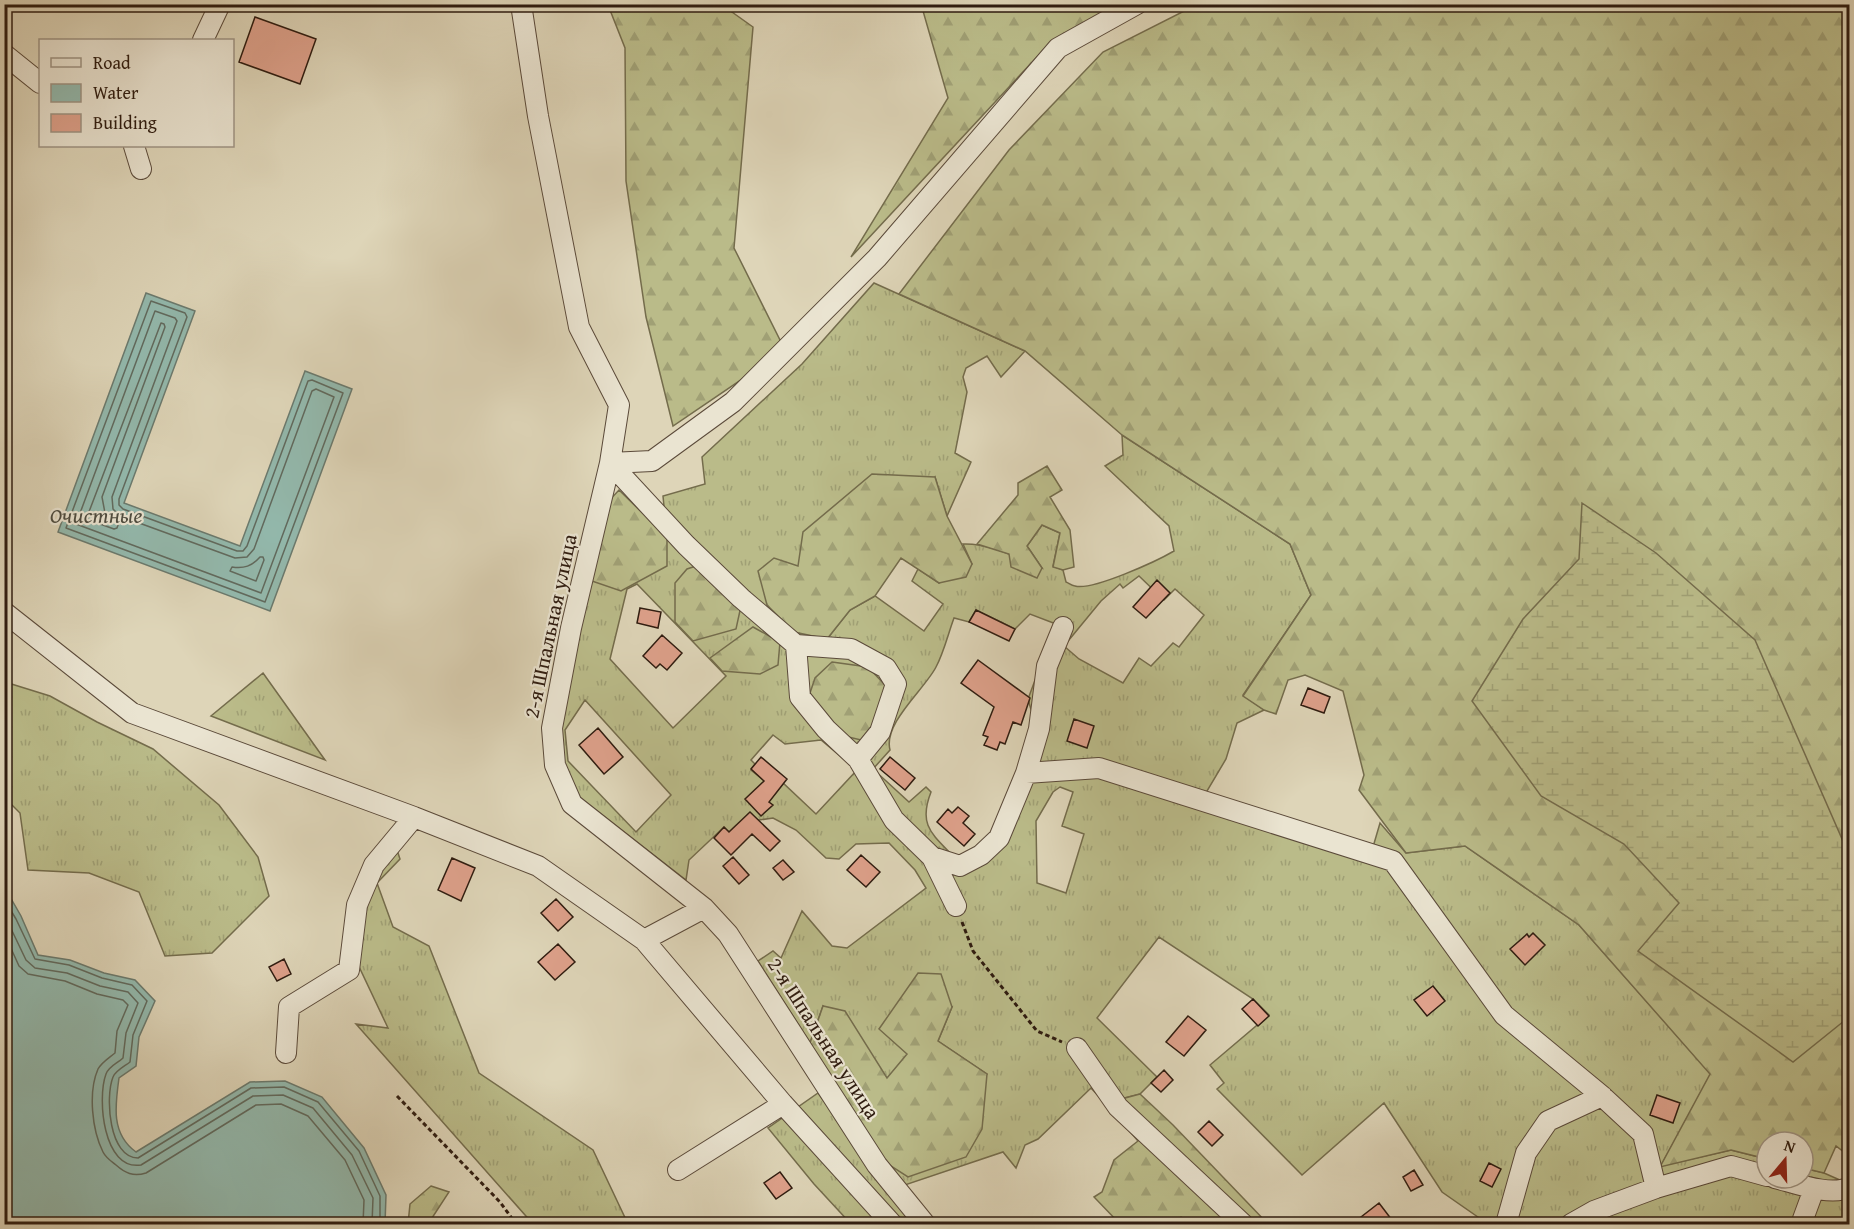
<svg xmlns="http://www.w3.org/2000/svg" width="1854" height="1229" font-family="'Gentium Book Plus',serif">
<style>
.grass{fill:url(#grass-tufts);stroke:#746c4c;stroke-width:1.5;fill-rule:evenodd}
.forest{fill:url(#forest-firs);stroke:#746c4c;stroke-width:1.5}
.wetland{fill:url(#wetland-marsh);stroke:#746c4c;stroke-width:1.5}
.water{fill:#93b9ad;stroke:#6b7a6e;stroke-width:1.5}
.lines{fill:none;stroke-linecap:round;stroke-linejoin:round}
.shore{stroke:#616a5e;stroke-width:1.5}
.building{fill:#dea18b;stroke:#2f1c10;stroke-width:1.5}
.minor-casing{stroke:#5b4a3a;stroke-width:22}
.path{stroke:#2f1c10;stroke-width:3;stroke-dasharray:4.5 3;stroke-linecap:butt}
.minor{stroke:#eae4d1;stroke-width:20}
.labels{text-anchor:middle;dominant-baseline:central;stroke-width:4.5;stroke-linejoin:round;paint-order:stroke}
.street-label{font-size:21px;fill:#2f1c10;stroke:#eae4d1}
.water-label{font-size:22px;font-style:italic;fill:#4d4b3f;stroke:#eae4d1}
</style>
<defs>
<pattern id="grass-tufts" width="24" height="20" patternUnits="userSpaceOnUse" patternTransform="scale(1.5)"><rect width="24" height="20" fill="#babb89"/><path d="M3 7l-1-3M5 7V3M7 7l1-3M15 17l-1-3M17 17v-4M19 17l1-3" fill="none" stroke="#a0a075"/></pattern>
<pattern id="forest-firs" width="22" height="20" patternUnits="userSpaceOnUse" patternTransform="scale(1.5)"><rect width="22" height="20" fill="#babb89"/><path d="M5 1l3.5 6h-7zM16 11l3.5 6h-7z" fill="#a0a075"/></pattern>
<pattern id="wetland-marsh" width="20" height="14" patternUnits="userSpaceOnUse" patternTransform="scale(1.5)"><rect width="20" height="14" fill="#babb89"/><path d="M1 5h8M5 5V1M11 12h8M15 12V8" fill="none" stroke="#a0a075"/></pattern>
</defs>
<rect width="100%" height="100%" fill="#ded5b8"/>
<filter id="stains"><feTurbulence type="fractalNoise" baseFrequency=".00333" numOctaves="4"/><feColorMatrix values="0 0 0 0 .2 0 0 0 0 .09 0 0 0 0 .02 0 0 0 .5 -.17"/></filter>
<radialGradient id="worn" r=".72"><stop offset=".6" stop-color="#630" stop-opacity="0"/><stop offset="1" stop-color="#630" stop-opacity=".3"/></radialGradient>
<path class="grass" d="M 874,283 L 1025,351 L 1001,377 L 987,356 L 966,368 L 963,377 L 967,392 L 955,453 L 971,462 L 947,516 L 935,477 L 827,639 L 850,610 L 875,596 L 924,631 L 943,604 L 912,581 L 918,569 L 939,583 L 972,564 L 963,544 C 990,543 1017,558 1042,568 L 1027,546 L 1042,525 L 1060,533 L 1053,566 L 1063,570 L 1066,582 C 1069,583 1071,586 1075,586 C 1092,591 1157,561 1174,551 L 1169,526 L 1105,466 L 1123,455 L 1122,435 L 1290,544 L 1311,595 L 1243,695 L 1264,710 L 1237,723 L 1226,759 L 1204,796 L 1373,847 L 1380,823 L 1406,853 L 1465,846 L 1579,925 L 1711,1074 L 1661,1166 L 1731,1150 L 1767,1159 L 1767,1178 L 1803,1178 L 1803,1168 L 1824,1173 L 1849,1184 L 1849,1224 L 1488,1224 L 1442,1192 L 1384,1103 L 1302,1175 L 1217,1089 L 1224,1083 L 1210,1065 L 1269,1015 L 1253,999 L 1159,937 L 1097,1018 L 1157,1077 L 1140,1094 L 1125,1098 L 1115,1114 L 1091,1088 L 1038,1139 L 1025,1145 L 1016,1168 L 1003,1152 L 905,1185 L 883,1161 L 987,1074 L 938,1041 L 952,1007 L 880,1029 L 908,1054 L 887,1079 L 823,1006 L 810,1043 L 758,961 L 773,951 L 781,958 L 802,911 L 832,946 L 847,948 L 926,888 L 915,870 L 889,843 L 856,844 L 839,859 L 826,858 L 796,830 L 773,818 L 739,823 L 729,832 L 724,827 L 689,860 L 686,880 L 579,797 L 561,765 L 559,730 L 589,580 L 667,537 L 663,496 L 705,484 L 702,457 L 802,364 ZM 1139,576 L 1164,600 L 1175,589 L 1204,615 L 1179,647 L 1173,643 L 1151,666 L 1139,658 L 1123,683 L 1079,659 L 1064,646 L 1101,601 L 1120,584 L 1123,588 ZM 637,584 L 726,676 L 673,728 L 610,659 L 627,589 ZM 976,610 L 1015,629 L 1030,614 L 1056,624 L 1028,699 L 1036,727 L 993,838 L 969,855 L 953,856 C 932,834 918,825 931,792 L 926,787 L 909,802 L 873,769 L 890,750 C 883,723 925,689 936,667 C 944,652 948,634 954,618 L 969,622 ZM 585,700 L 671,795 L 636,832 L 568,761 L 565,730 ZM 773,735 L 785,744 L 821,740 L 857,770 L 816,814 L 783,783 L 773,788 L 751,770 L 755,764 L 751,760 ZM 1060,787 L 1073,792 L 1062,826 L 1084,834 L 1066,893 L 1037,883 L 1036,821 L 1053,792 Z
M 263,673 L 325,760 L 211,716 Z
M 5,682 L 50,696 L 97,722 L 153,749 L 219,805 L 258,857 L 269,896 L 212,953 L 165,956 L 139,892 L 89,873 L 28,870 L 20,813 L 5,798 Z
M 395,844 L 400,859 L 377,883 L 393,927 L 429,946 L 479,1073 L 593,1150 L 628,1224 L 533,1224 L 356,1024 L 388,1028 L 354,956 L 359,905 Z
M 818,1093 L 916,1224 L 851,1224 L 814,1184 L 768,1128 Z"/>
<path class="forest" d="M 937,4 L 1117,5 L 1048,45 L 851,257 L 948,98 L 923,11 Z
M 608,5 L 722,5 L 753,27 L 734,248 L 785,350 L 673,426 L 646,317 L 626,181 L 625,48 Z
M 1196,5 L 1849,5 L 1849,1156 L 1836,1146 L 1824,1173 L 1803,1168 L 1803,1142 L 1767,1142 L 1767,1159 L 1731,1150 L 1660,1167 L 1710,1074 L 1579,925 L 1465,846 L 1406,853 L 1359,790 L 1364,775 L 1343,691 L 1305,675 L 1288,680 L 1276,714 L 1264,710 L 1243,696 L 1311,595 L 1290,544 L 1122,435 L 1025,351 L 899,294 L 1009,150 L 1103,52 Z
M 1047,466 L 1062,490 L 1050,497 L 1070,530 L 1074,567 L 1063,570 L 1053,567 L 1060,533 L 1042,525 L 1027,546 L 1042,568 L 1037,578 L 1011,567 L 1009,554 L 977,544 L 1018,495 L 1018,483 Z
M 872,474 L 935,477 L 947,516 L 972,564 L 966,577 L 939,583 L 901,558 L 875,596 L 850,610 L 827,639 L 794,632 L 767,605 L 758,571 L 774,558 L 798,566 L 803,532 Z
M 619,490 L 667,537 L 667,566 L 621,591 L 589,580 L 604,506 Z
M 699,565 L 741,606 L 736,629 L 693,641 L 675,622 L 675,583 L 687,569 Z
M 753,627 L 780,642 L 778,665 L 760,674 L 722,671 L 710,658 Z
M 832,662 L 868,667 L 885,685 L 878,718 L 861,740 L 840,735 L 808,699 L 815,678 Z
M 918,973 L 941,974 L 952,1007 L 938,1041 L 987,1074 L 982,1129 L 966,1157 L 908,1177 L 883,1161 L 810,1043 L 823,1006 L 845,1011 L 887,1078 L 907,1054 L 879,1029 Z
M 1140,1094 L 1173,1125 L 1268,1224 L 1194,1224 L 1181,1217 L 1167,1224 L 1120,1224 L 1094,1197 L 1102,1192 L 1114,1160 L 1138,1141 L 1115,1114 L 1125,1098 Z
M 431,1186 L 449,1192 L 430,1221 L 432,1224 L 408,1224 L 410,1204 Z"/>
<path class="wetland" d="M 1582,503 L 1656,553 L 1755,640 L 1849,855 L 1849,1017 L 1793,1062 L 1638,951 L 1679,903 L 1624,844 L 1541,796 L 1472,701 L 1523,619 L 1579,559 Z"/>
<path class="water" d="M 146,293 L 195,311 L 124,503 L 240,546 L 305,371 L 352,389 L 270,611 L 58,532 Z
M 4,874 L 7,877 L 9,895 L 21,916 L 38,955 L 70,960 L 104,973 L 135,980 L 155,1001 L 139,1037 L 136,1066 L 119,1078 C 115,1106 111,1134 136,1152 L 250,1082 L 285,1081 L 322,1097 L 364,1148 L 386,1195 L 385,1224 L 5,1224 Z"/>
<g class="lines">
<path class="shore" d="M 151,301 L 185,313 L 187,317 L 119,499 L 119,505 L 123,509 L 237,551 L 243,551 L 247,546 L 308,381 L 312,380 L 343,393 L 265,602 L 66,528 Z
M 155,311 L 175,318 L 177,321 L 112,497 L 113,509 L 120,516 L 235,558 L 247,557 L 254,549 L 312,391 L 316,389 L 334,397 L 261,593 L 76,524 Z
M 161,323 L 164,324 L 165,327 L 102,497 L 105,513 L 118,525 L 117,528 L 114,529 L 89,520 L 87,517 Z
M 260,557 L 263,557 L 264,560 L 256,581 L 230,571 L 232,567 C 244,569 252,566 260,557 Z
M 4,899 L 16,919 L 35,959 L 69,965 L 102,978 L 132,985 L 147,1001 L 133,1035 L 130,1062 C 125,1066 115,1071 113,1077 C 105,1097 109,1158 138,1158 L 251,1088 L 284,1087 L 318,1102 L 359,1151 L 380,1196 L 380,1224
M 4,914 L 26,960 L 35,968 L 67,973 L 100,986 L 128,992 L 138,1003 L 126,1033 L 123,1058 C 118,1063 109,1066 106,1074 C 97,1098 103,1171 141,1165 L 253,1096 L 283,1095 L 313,1108 L 352,1155 L 373,1198 L 372,1224
M 4,933 L 19,966 L 28,974 L 65,981 L 97,994 L 123,1000 L 128,1005 L 117,1031 L 115,1053 C 109,1058 102,1062 98,1069 C 88,1092 92,1130 103,1152 C 106,1158 111,1161 116,1165 C 125,1173 133,1177 146,1173 L 256,1105 L 281,1104 L 308,1116 L 345,1160 L 364,1200 L 363,1224"/>
</g>
<path class="building" d="M 255,17 L 316,39 L 300,84 L 239,62 Z
M 1157,580 L 1170,593 L 1146,618 L 1133,607 Z
M 640,608 L 661,612 L 658,628 L 637,623 Z
M 976,610 L 1015,629 L 1009,641 L 969,622 Z
M 662,635 L 682,653 L 667,670 L 660,664 L 656,668 L 643,656 Z
M 978,660 L 1030,698 L 1021,725 L 1013,722 L 1005,744 L 1000,742 L 997,750 L 984,745 L 988,737 L 983,735 L 994,707 L 961,683 Z
M 1308,688 L 1330,697 L 1324,713 L 1301,705 Z
M 1074,719 L 1094,726 L 1087,748 L 1067,741 Z
M 598,728 L 623,757 L 604,774 L 579,745 Z
M 761,757 L 787,779 L 769,802 L 773,805 L 761,816 L 745,799 L 764,781 L 751,769 Z
M 890,757 L 915,778 L 905,790 L 880,769 Z
M 958,807 L 969,816 L 963,823 L 975,834 L 964,846 L 937,822 L 948,809 L 952,813 Z
M 750,812 L 780,841 L 770,851 L 752,834 L 731,855 L 714,838 L 724,827 L 729,832 Z
M 861,855 L 880,872 L 866,887 L 847,870 Z
M 733,857 L 749,875 L 739,884 L 723,866 Z
M 452,858 L 475,868 L 461,901 L 438,890 Z
M 783,860 L 794,872 L 783,880 L 773,868 Z
M 556,899 L 573,917 L 558,931 L 541,913 Z
M 1533,933 L 1545,945 L 1525,965 L 1510,949 L 1527,934 L 1529,937 Z
M 558,944 L 575,962 L 555,980 L 538,962 Z
M 284,959 L 291,974 L 277,981 L 269,967 Z
M 1433,986 L 1445,1001 L 1427,1016 L 1414,1000 Z
M 1253,999 L 1269,1016 L 1258,1026 L 1242,1009 Z
M 1188,1016 L 1206,1030 L 1184,1056 L 1166,1042 Z
M 1164,1070 L 1173,1080 L 1161,1092 L 1151,1083 Z
M 1657,1095 L 1680,1103 L 1673,1123 L 1650,1115 Z
M 1209,1121 L 1223,1135 L 1212,1146 L 1198,1132 Z
M 1489,1163 L 1501,1169 L 1492,1187 L 1480,1181 Z
M 1414,1170 L 1423,1185 L 1411,1191 L 1403,1177 Z
M 780,1172 L 792,1188 L 776,1199 L 764,1183 Z
M 1379,1203 L 1395,1224 L 1352,1224 Z"/>
<g class="lines">
<g class="minor-casing">
<path id="minor" d="M 521,4 L 538,116 L 579,327 L 619,405 L 610,463 L 571,628 L 552,728 L 555,765 L 572,804 L 704,908 L 728,934 L 877,1165 L 925,1224
M 203,40 L 220,4
M 4,54 L 40,83
M 134,146 L 141,169
M 610,463 L 652,461 L 733,402 L 877,258 L 1058,48 L 1137,4
M 610,463 L 686,545 L 741,598 L 796,645 L 800,697 L 826,729 L 858,759 L 894,820 L 932,857 L 956,906
M 4,612 L 132,713 L 414,817 L 538,866 L 644,940 L 704,908
M 796,645 L 851,649 L 886,668 L 896,684 L 880,732 L 858,759
M 1026,773 L 1099,768 L 1393,861 L 1504,1015 L 1602,1096 L 1643,1134 L 1656,1188
M 932,857 L 960,866 L 981,855 L 999,838 L 1026,773 L 1039,729 L 1047,666 L 1063,627
M 644,940 L 783,1104 L 892,1224
M 1077,1048 L 1118,1107 L 1243,1224
M 286,1053 L 289,1007 L 349,970 L 357,905 L 374,865 L 414,817
M 678,1170 L 783,1104
M 1775,1178 C 1795,1183 1831,1197 1850,1187
M 1506,1224 L 1526,1153 L 1548,1121 L 1602,1096
M 1571,1224 L 1594,1211 L 1656,1188 L 1731,1166 L 1767,1176
M 1807,1224 L 1803,1219 L 1814,1189"/>
</g>
<path class="path" d="M 962,922 L 973,951 L 1037,1031 L 1062,1042
M 397,1096 L 500,1202 L 516,1224"/>
<use href="#minor" class="minor"/>
</g>
<g class="labels">
<g class="street-label">
<text transform="translate(550 626) rotate(-78)">2-я Шпальная улица</text>
<text transform="translate(824 1038) rotate(57)">2-я Шпальная улица</text>
</g>
<g class="water-label">
<text x="96" y="515">Очистные</text>
</g>
</g>
<rect width="1854" height="1229" fill="none" stroke="#ded5b8" stroke-width="24"/>
<rect x="6" y="6" width="1842" height="1217" fill="none" stroke="#2f1c10" stroke-width="3"/>
<rect x="12" y="12" width="1830" height="1205" fill="none" stroke="#2f1c10" stroke-width="1.5"/>
<rect x="39" y="39" width="195" height="108" fill="#eae4d1" stroke="#9f9484" stroke-width="1.5"/>
<rect x="51" y="58" width="30" height="9" fill="#eae4d1" stroke="#9f9484" stroke-width="1.5"/>
<text x="93" y="69" font-size="18" fill="#2f1c10">Road</text>
<rect x="51" y="84" width="30" height="18" fill="#93b9ad" stroke="#9f9484" stroke-width="1.5"/>
<text x="93" y="99" font-size="18" fill="#2f1c10">Water</text>
<rect x="51" y="114" width="30" height="18" fill="#dea18b" stroke="#9f9484" stroke-width="1.5"/>
<text x="93" y="129" font-size="18" fill="#2f1c10">Building</text>
<g transform="translate(1785 1160) rotate(19)"><circle r="28" fill="#eae4d1" stroke="#9f9484" stroke-width="1.5"/>
<path d="M0-4.5L10 22L0 15L-10 22Z" fill="#8f2418"/>
<text y="-9" font-size="16" font-weight="bold" text-anchor="middle" fill="#2f1c10">N</text>
</g>
<rect width="100%" height="100%" filter="url(#stains)"/>
<rect width="100%" height="100%" fill="url(#worn)"/>
</svg>
